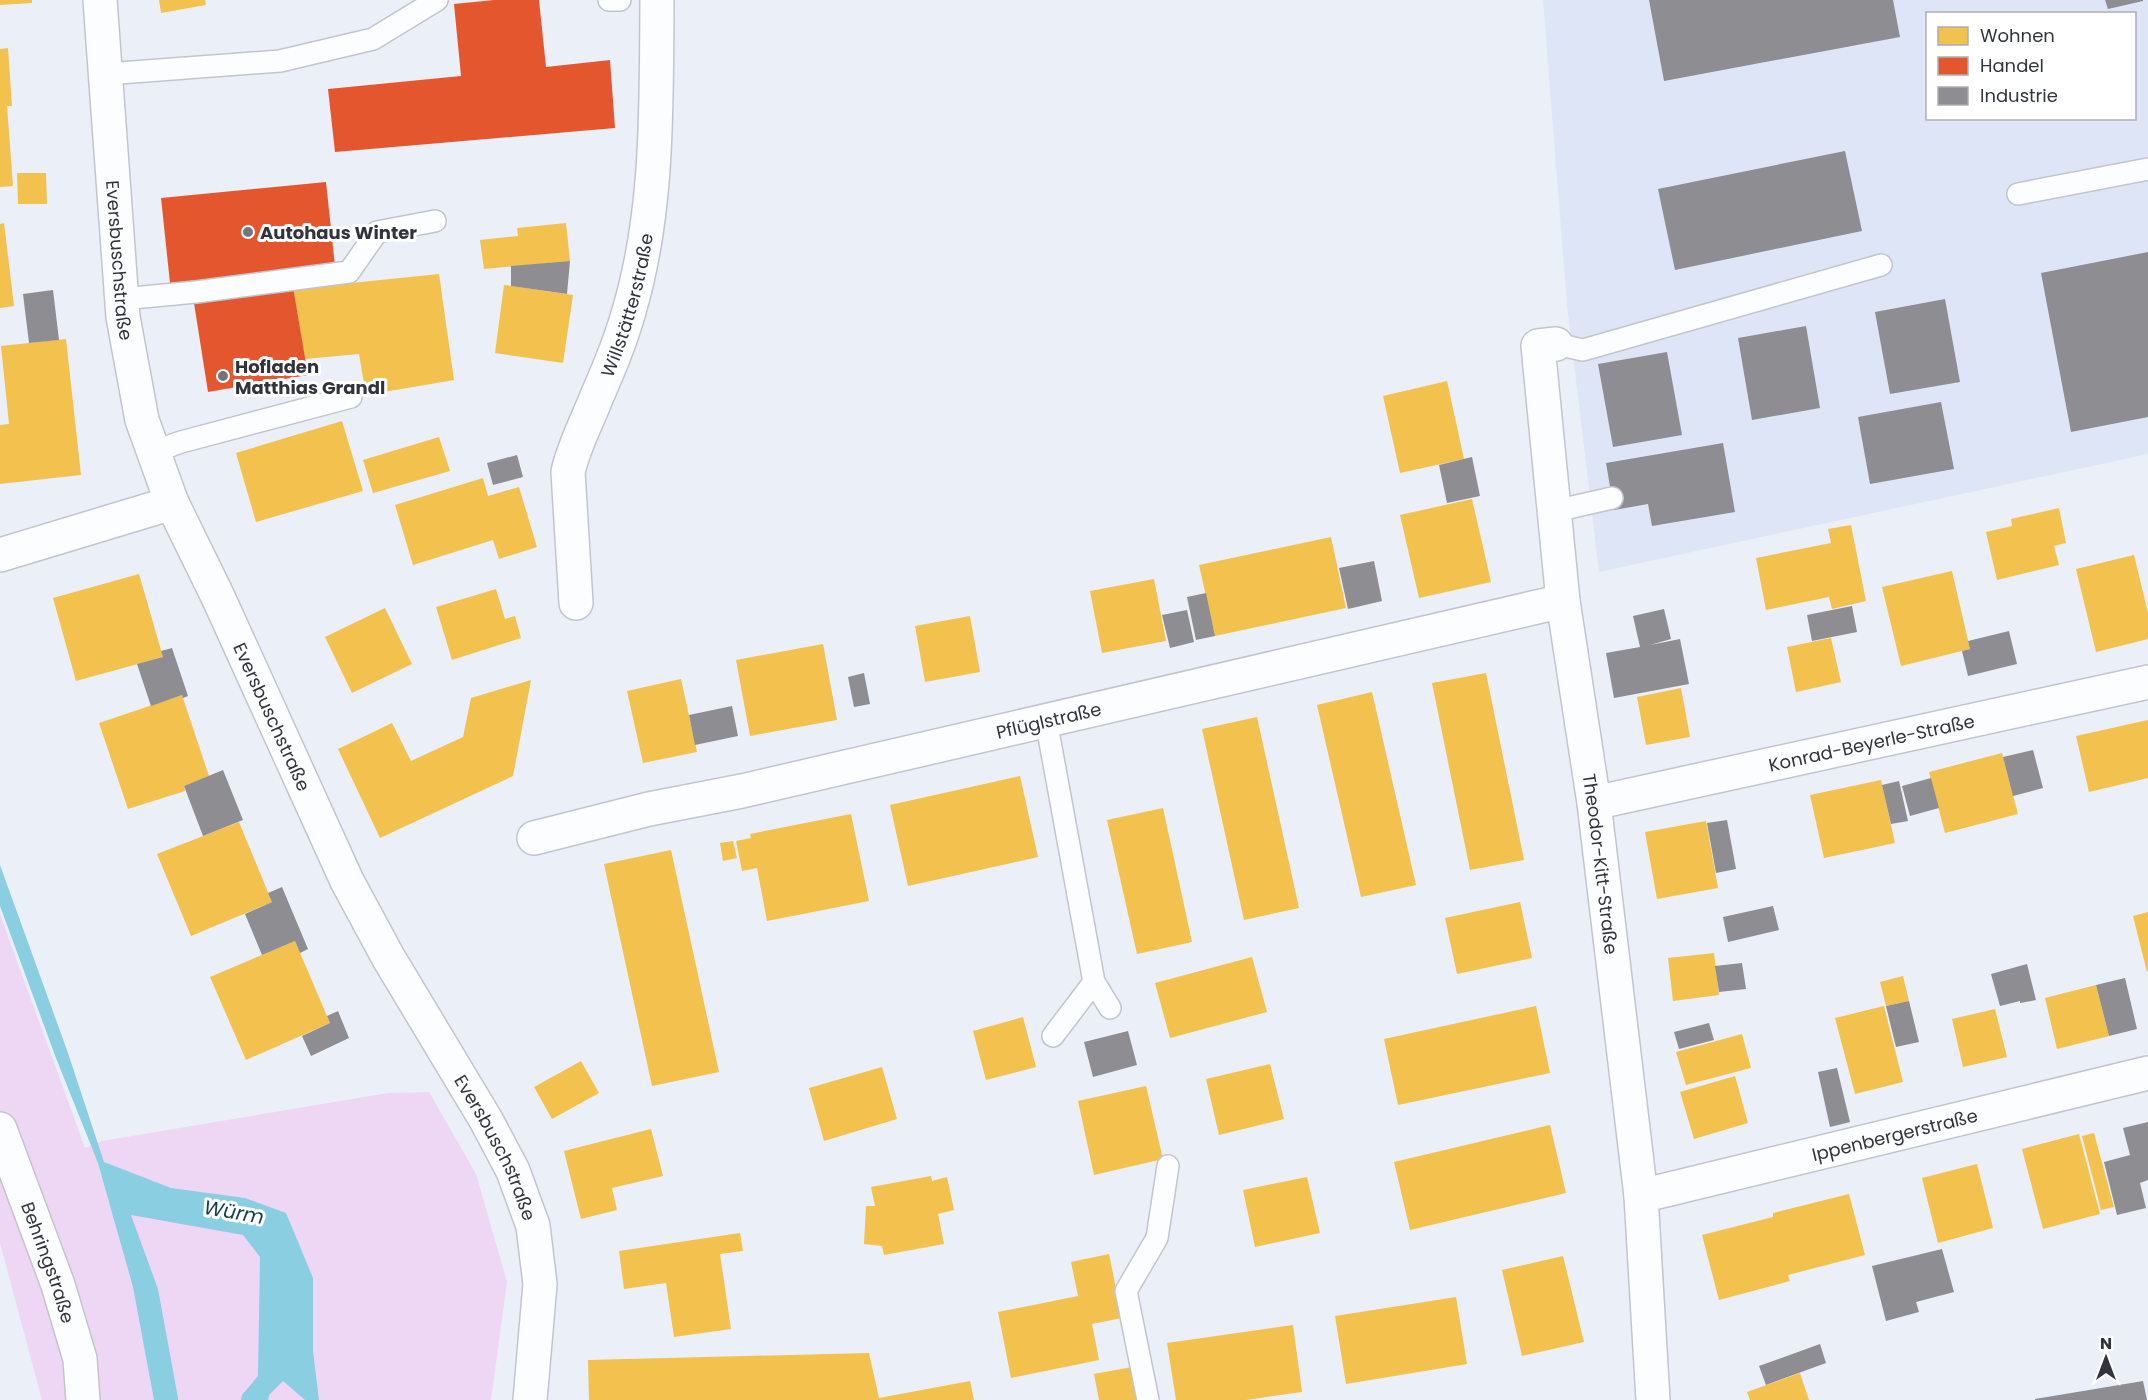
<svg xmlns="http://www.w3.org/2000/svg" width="2148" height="1400" font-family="Poppins,sans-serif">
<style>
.built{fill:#dee5f6;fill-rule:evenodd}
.green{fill:#edd7f4}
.water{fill:#8acee2}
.homes{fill:#f2c14e}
.shops{fill:#e4572e}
.industry{fill:#8d8d92}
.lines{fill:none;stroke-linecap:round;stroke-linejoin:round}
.lane-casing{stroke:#c2c5ce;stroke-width:24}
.street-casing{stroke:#c2c5ce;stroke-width:36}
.secondary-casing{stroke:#c2c5ce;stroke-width:36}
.lane{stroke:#fcfdfe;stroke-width:21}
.street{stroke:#fcfdfe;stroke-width:33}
.secondary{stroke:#fcfdfe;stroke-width:33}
.poi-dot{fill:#72757e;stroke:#fff;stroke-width:2}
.labels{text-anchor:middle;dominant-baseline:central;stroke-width:6;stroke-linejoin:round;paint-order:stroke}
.poi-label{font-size:18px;font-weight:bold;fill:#31343d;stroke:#fff;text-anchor:start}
.street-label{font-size:18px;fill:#31343d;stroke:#fff}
.water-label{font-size:20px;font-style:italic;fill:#133f49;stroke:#fff}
</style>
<rect width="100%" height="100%" fill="#ebeff8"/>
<path class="built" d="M 1543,0 L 2148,0 L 2148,454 L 1599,572 L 1567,305 ZM 1928,14 L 2134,14 L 2134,118 L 1928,118 Z"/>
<path class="green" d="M 0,914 L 85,1148 L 102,1141 L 388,1093 L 429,1092 L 476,1174 L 507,1282 L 491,1400 L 42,1400 L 0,1243 Z"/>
<path class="water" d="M 0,865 L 68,1053 L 104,1162 L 171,1188 L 245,1198 L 286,1213 L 313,1278 L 313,1351 L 319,1400 L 305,1400 L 283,1381 L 269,1395 L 268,1400 L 241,1400 L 242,1395 L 258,1376 L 260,1257 L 243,1235 L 131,1215 L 158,1289 L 178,1398 L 178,1400 L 154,1400 L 133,1287 L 98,1163 L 56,1058 L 0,906 Z"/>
<path class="homes" d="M 0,0 L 32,0 L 32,3 L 0,5 Z
M 159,0 L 205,0 L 206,5 L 161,13 Z
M 8,48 L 12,106 L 7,106 L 13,186 L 0,187 L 0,49 Z
M 17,173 L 46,173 L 47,204 L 18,204 Z
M 4,223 L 14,306 L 0,308 L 0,224 Z
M 566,223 L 570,261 L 484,269 L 480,240 L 518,236 L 517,228 Z
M 439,274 L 454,380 L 366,395 L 359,354 L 305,359 L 293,289 Z
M 504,285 L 573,295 L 563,363 L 495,353 Z
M 66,339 L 81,475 L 0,484 L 0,425 L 9,424 L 1,346 Z
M 1447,381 L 1464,459 L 1400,473 L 1383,396 Z
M 342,421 L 363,491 L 256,522 L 236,453 Z
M 439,437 L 450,471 L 373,493 L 363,460 Z
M 483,478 L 488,496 L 519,487 L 537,547 L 499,559 L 493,540 L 413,565 L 395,505 Z
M 1472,499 L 1491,582 L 1419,598 L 1400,515 Z
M 2059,508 L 2066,543 L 2054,546 L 2059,565 L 1997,580 L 1986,532 L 2012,526 L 2011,519 Z
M 1851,525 L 1866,601 L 1832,609 L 1829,597 L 1766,610 L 1756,558 L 1831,543 L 1828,529 Z
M 1331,537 L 1346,608 L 1215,636 L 1199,565 Z
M 2134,555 L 2148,613 L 2148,639 L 2096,652 L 2076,569 Z
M 1952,571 L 1970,649 L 1901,666 L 1882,587 Z
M 139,574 L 163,657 L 76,681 L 53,598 Z
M 1154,579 L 1166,641 L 1102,653 L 1090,591 Z
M 496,589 L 505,619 L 515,616 L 521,638 L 452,660 L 436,607 Z
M 385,608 L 412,664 L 352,693 L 325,637 Z
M 970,616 L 980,672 L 925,682 L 915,626 Z
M 1831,638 L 1841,682 L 1796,692 L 1787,647 Z
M 823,644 L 837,720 L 750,736 L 736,660 Z
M 1486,673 L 1524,860 L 1470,870 L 1432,683 Z
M 681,679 L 697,752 L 643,763 L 627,691 Z
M 531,680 L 513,776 L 380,838 L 338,749 L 392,723 L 411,761 L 463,737 L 471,698 Z
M 1681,688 L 1690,737 L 1646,745 L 1637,697 Z
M 1372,692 L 1416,885 L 1361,897 L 1317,705 Z
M 182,695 L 209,776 L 184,786 L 185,791 L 128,809 L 99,723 Z
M 1257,717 L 1299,908 L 1244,920 L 1202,729 Z
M 2148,720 L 2148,778 L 2089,792 L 2076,736 Z
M 2002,753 L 2018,814 L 1945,833 L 1929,772 Z
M 1020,776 L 1038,857 L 908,886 L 890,805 Z
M 1881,780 L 1895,843 L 1824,858 L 1810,795 Z
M 1163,808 L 1192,942 L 1137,954 L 1107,820 Z
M 851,814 L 869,901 L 767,921 L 757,868 L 742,871 L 736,841 L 751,838 L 750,834 Z
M 1706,821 L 1718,888 L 1657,899 L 1645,832 Z
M 239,822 L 272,902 L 191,936 L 157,854 Z
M 733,841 L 737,858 L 723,861 L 720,843 Z
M 671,850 L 719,1072 L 652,1086 L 604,864 Z
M 1520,902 L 1532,958 L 1457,974 L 1445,918 Z
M 2148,912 L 2148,971 L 2147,972 L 2133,916 Z
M 295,941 L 330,1023 L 246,1060 L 210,977 Z
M 1714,953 L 1719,995 L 1673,1001 L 1668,958 Z
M 1252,957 L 1267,1012 L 1170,1038 L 1155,983 Z
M 1903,976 L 1909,1001 L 1886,1006 L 1880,982 Z
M 2096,985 L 2109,1036 L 2057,1049 L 2045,998 Z
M 1536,1006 L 1550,1073 L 1398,1105 L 1384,1039 Z
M 1884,1006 L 1903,1082 L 1855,1094 L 1835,1018 Z
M 1995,1009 L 2007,1057 L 1963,1067 L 1952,1019 Z
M 1023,1017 L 1036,1067 L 986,1080 L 973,1031 Z
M 1742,1034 L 1751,1068 L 1686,1085 L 1676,1052 Z
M 581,1061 L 599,1093 L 552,1119 L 534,1087 Z
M 1270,1064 L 1284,1119 L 1219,1135 L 1206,1079 Z
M 882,1067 L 897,1119 L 824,1141 L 809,1088 Z
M 1735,1076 L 1748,1123 L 1694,1139 L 1680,1092 Z
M 1146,1086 L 1163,1159 L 1094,1175 L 1078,1101 Z
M 1550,1125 L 1566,1193 L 1410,1230 L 1394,1162 Z
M 651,1129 L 663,1176 L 612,1188 L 617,1210 L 581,1219 L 564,1151 Z
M 2094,1133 L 2114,1207 L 2101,1210 L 2082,1136 Z
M 2079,1134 L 2100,1214 L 2043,1229 L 2022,1149 Z
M 1977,1164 L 1993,1228 L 1938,1243 L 1922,1178 Z
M 931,1176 L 932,1181 L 947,1177 L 954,1210 L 938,1214 L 944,1244 L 884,1255 L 882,1246 L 864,1244 L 866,1206 L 875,1206 L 871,1187 Z
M 1307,1177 L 1320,1233 L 1255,1247 L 1243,1190 Z
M 1849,1194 L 1865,1255 L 1788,1275 L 1790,1281 L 1719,1300 L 1702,1235 L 1773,1217 L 1773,1213 Z
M 740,1233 L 743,1251 L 720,1254 L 731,1329 L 674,1337 L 666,1283 L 624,1289 L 619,1251 Z
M 1109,1254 L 1122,1318 L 1092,1324 L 1099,1360 L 1011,1378 L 998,1312 L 1078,1296 L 1071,1262 Z
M 1563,1256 L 1584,1342 L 1522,1356 L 1502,1270 Z
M 1456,1297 L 1467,1364 L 1346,1384 L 1335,1316 Z
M 1293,1325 L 1302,1392 L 1246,1400 L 1176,1400 L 1167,1343 Z
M 869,1353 L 879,1398 L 970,1381 L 974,1400 L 589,1400 L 588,1360 Z
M 1132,1367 L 1139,1400 L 1099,1400 L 1094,1374 Z
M 1800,1373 L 1809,1400 L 1750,1400 L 1747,1392 Z"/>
<path class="shops" d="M 494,0 L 539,0 L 546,67 L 610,60 L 615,128 L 335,152 L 328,89 L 461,76 L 454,4 Z
M 326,182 L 335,266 L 170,283 L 161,198 Z
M 293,287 L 308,375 L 208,392 L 194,303 Z"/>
<path class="industry" d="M 1649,0 L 1893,0 L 1900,37 L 1664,81 Z
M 2105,0 L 2143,0 L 2143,1 L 2108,9 Z
M 1845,151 L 1862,231 L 1675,270 L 1658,189 Z
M 2148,252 L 2148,417 L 2071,432 L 2041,273 Z
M 570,261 L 567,294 L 511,286 L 511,266 Z
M 53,290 L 59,340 L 29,343 L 23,294 Z
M 1945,299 L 1960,382 L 1890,394 L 1875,312 Z
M 1806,326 L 1820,408 L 1752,420 L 1738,338 Z
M 1667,352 L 1682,435 L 1613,447 L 1598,364 Z
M 1941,402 L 1954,469 L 1870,484 L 1858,417 Z
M 1723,443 L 1735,512 L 1652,526 L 1648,504 L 1614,510 L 1606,463 Z
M 517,455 L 523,477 L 493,485 L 487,463 Z
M 1472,457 L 1480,496 L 1447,503 L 1439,465 Z
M 1374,561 L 1382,601 L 1348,609 L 1339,568 Z
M 1206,593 L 1215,636 L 1196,640 L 1187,597 Z
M 1852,606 L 1857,632 L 1812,641 L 1807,615 Z
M 1664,609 L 1671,639 L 1650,645 L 1680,639 L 1689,684 L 1614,698 L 1606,653 L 1640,647 L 1633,616 Z
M 1187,610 L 1194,642 L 1170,648 L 1162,615 Z
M 2009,631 L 2017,664 L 1968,676 L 1962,651 L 1970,649 L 1968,641 Z
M 172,648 L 188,696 L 183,698 L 182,695 L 151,706 L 137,664 L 163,657 L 161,651 Z
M 864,673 L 870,704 L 854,707 L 848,677 Z
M 732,706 L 738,736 L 695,745 L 689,715 Z
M 2033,750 L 2043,788 L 2013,796 L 2003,757 Z
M 223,770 L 243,820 L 203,836 L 184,786 Z
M 1931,778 L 1939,808 L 1910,816 L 1902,786 Z
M 1899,781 L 1908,821 L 1891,824 L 1882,785 Z
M 1727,820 L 1736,869 L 1716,873 L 1707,823 Z
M 282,887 L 308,949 L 300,953 L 295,941 L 262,955 L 245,914 L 272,902 L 268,893 Z
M 1773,906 L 1779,930 L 1728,942 L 1723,917 Z
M 1742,963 L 1746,989 L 1719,992 L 1715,966 Z
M 2027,964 L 2036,1000 L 2020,1003 L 2020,1001 L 2000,1006 L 1991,974 Z
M 2125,978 L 2137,1029 L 2109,1036 L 2096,985 Z
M 1909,1001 L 1919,1042 L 1896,1047 L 1886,1006 Z
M 338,1011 L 349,1038 L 311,1056 L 302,1036 L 330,1023 L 327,1016 Z
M 1709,1023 L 1714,1040 L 1679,1049 L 1674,1032 Z
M 1128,1031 L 1137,1065 L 1093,1077 L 1084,1042 Z
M 1837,1068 L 1850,1122 L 1830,1127 L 1818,1072 Z
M 2148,1122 L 2148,1180 L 2140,1183 L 2146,1208 L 2117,1215 L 2104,1162 L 2130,1155 L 2123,1128 Z
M 1942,1249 L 1954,1292 L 1916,1302 L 1919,1312 L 1886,1321 L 1872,1266 Z
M 1820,1344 L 1826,1363 L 1766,1385 L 1759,1366 Z
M 2143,1381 L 2147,1400 L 2035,1400 L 2035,1399 Z"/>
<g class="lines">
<g class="lane-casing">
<path id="lane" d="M 609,0 L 620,0
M 106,74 L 280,61 L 373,39 L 437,0
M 2018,194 L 2148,169
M 122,299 L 196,292 L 349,272 L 377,232 L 435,221
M 1556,344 L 1583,350 L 1881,265
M 153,452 L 181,442 L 351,397
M 1555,511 L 1612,498
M 1046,720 L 1094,982 L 1110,1008
M 1053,1036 L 1094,982
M 1148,1400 L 1126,1291 L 1157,1238 L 1168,1166"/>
</g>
<g class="street-casing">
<g id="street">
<path id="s1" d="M 1556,344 L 1538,346 L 1563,601 L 1594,803 L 1641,1196 L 1653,1400"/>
<path d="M 0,555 L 172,503"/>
<path id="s2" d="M 576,603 L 568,472 C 574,445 587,422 597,396 C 609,369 621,340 629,311 C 659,210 656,104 657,0"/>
<path id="s3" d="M 1594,803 L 2148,682"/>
<path id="s4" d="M 534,838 L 649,809 L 742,791 L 1563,601"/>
<path id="s5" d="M 0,1129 L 58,1285 L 80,1359 L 83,1400"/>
<path id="s6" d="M 1641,1196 L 2148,1073"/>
</g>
</g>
<g class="secondary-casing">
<g id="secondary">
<path id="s7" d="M 100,0 L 123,317 L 142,420 L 172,503 L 218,597 L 347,881 L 388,957 L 486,1120 L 513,1171 L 533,1226 L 540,1284 L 530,1400"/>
</g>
</g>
<use href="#lane" class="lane"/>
<use href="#street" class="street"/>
<use href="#secondary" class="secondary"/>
</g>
<g class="poi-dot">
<circle cx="248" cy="232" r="6"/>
<circle cx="223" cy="376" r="6"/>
</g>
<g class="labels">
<g class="poi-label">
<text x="260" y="232">Autohaus Winter</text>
<text x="235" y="366">Hofladen<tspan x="235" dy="21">Matthias Grandl</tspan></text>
</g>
<g class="street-label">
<text stroke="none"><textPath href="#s7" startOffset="261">Eversbuschstraße</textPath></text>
<text stroke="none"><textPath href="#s2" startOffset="309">Willstätterstraße</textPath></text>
<text stroke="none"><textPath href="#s7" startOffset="747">Eversbuschstraße</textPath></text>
<text stroke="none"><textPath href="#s4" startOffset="528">Pflüglstraße</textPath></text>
<text stroke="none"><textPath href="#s3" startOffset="284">Konrad-Beyerle-Straße</textPath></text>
<text stroke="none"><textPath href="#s1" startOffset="540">Theodor-Kitt-Straße</textPath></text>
<text stroke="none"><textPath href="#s6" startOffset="261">Ippenbergerstraße</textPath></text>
<text stroke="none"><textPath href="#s7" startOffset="1233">Eversbuschstraße</textPath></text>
<text stroke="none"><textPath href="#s5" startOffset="142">Behringstraße</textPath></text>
</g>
<g class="water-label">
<text transform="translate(234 1212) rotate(10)">Würm</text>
</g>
</g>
<rect x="1926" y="12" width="210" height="108" fill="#ffffff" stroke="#adaeb1" stroke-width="1.5"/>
<rect x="1938" y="27" width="30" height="18" fill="#f2c14e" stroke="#adaeb1" stroke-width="1.5"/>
<text x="1980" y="42" font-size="18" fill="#31343d">Wohnen</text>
<rect x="1938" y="57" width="30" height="18" fill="#e4572e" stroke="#adaeb1" stroke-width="1.5"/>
<text x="1980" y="72" font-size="18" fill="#31343d">Handel</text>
<rect x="1938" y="87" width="30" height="18" fill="#8d8d92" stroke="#adaeb1" stroke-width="1.5"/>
<text x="1980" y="102" font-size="18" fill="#31343d">Industrie</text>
<g transform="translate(2106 1358)" stroke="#ffffff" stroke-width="4.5" paint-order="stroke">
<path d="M0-4.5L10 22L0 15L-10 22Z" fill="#31343d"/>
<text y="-9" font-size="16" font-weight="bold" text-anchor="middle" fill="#31343d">N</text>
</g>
</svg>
